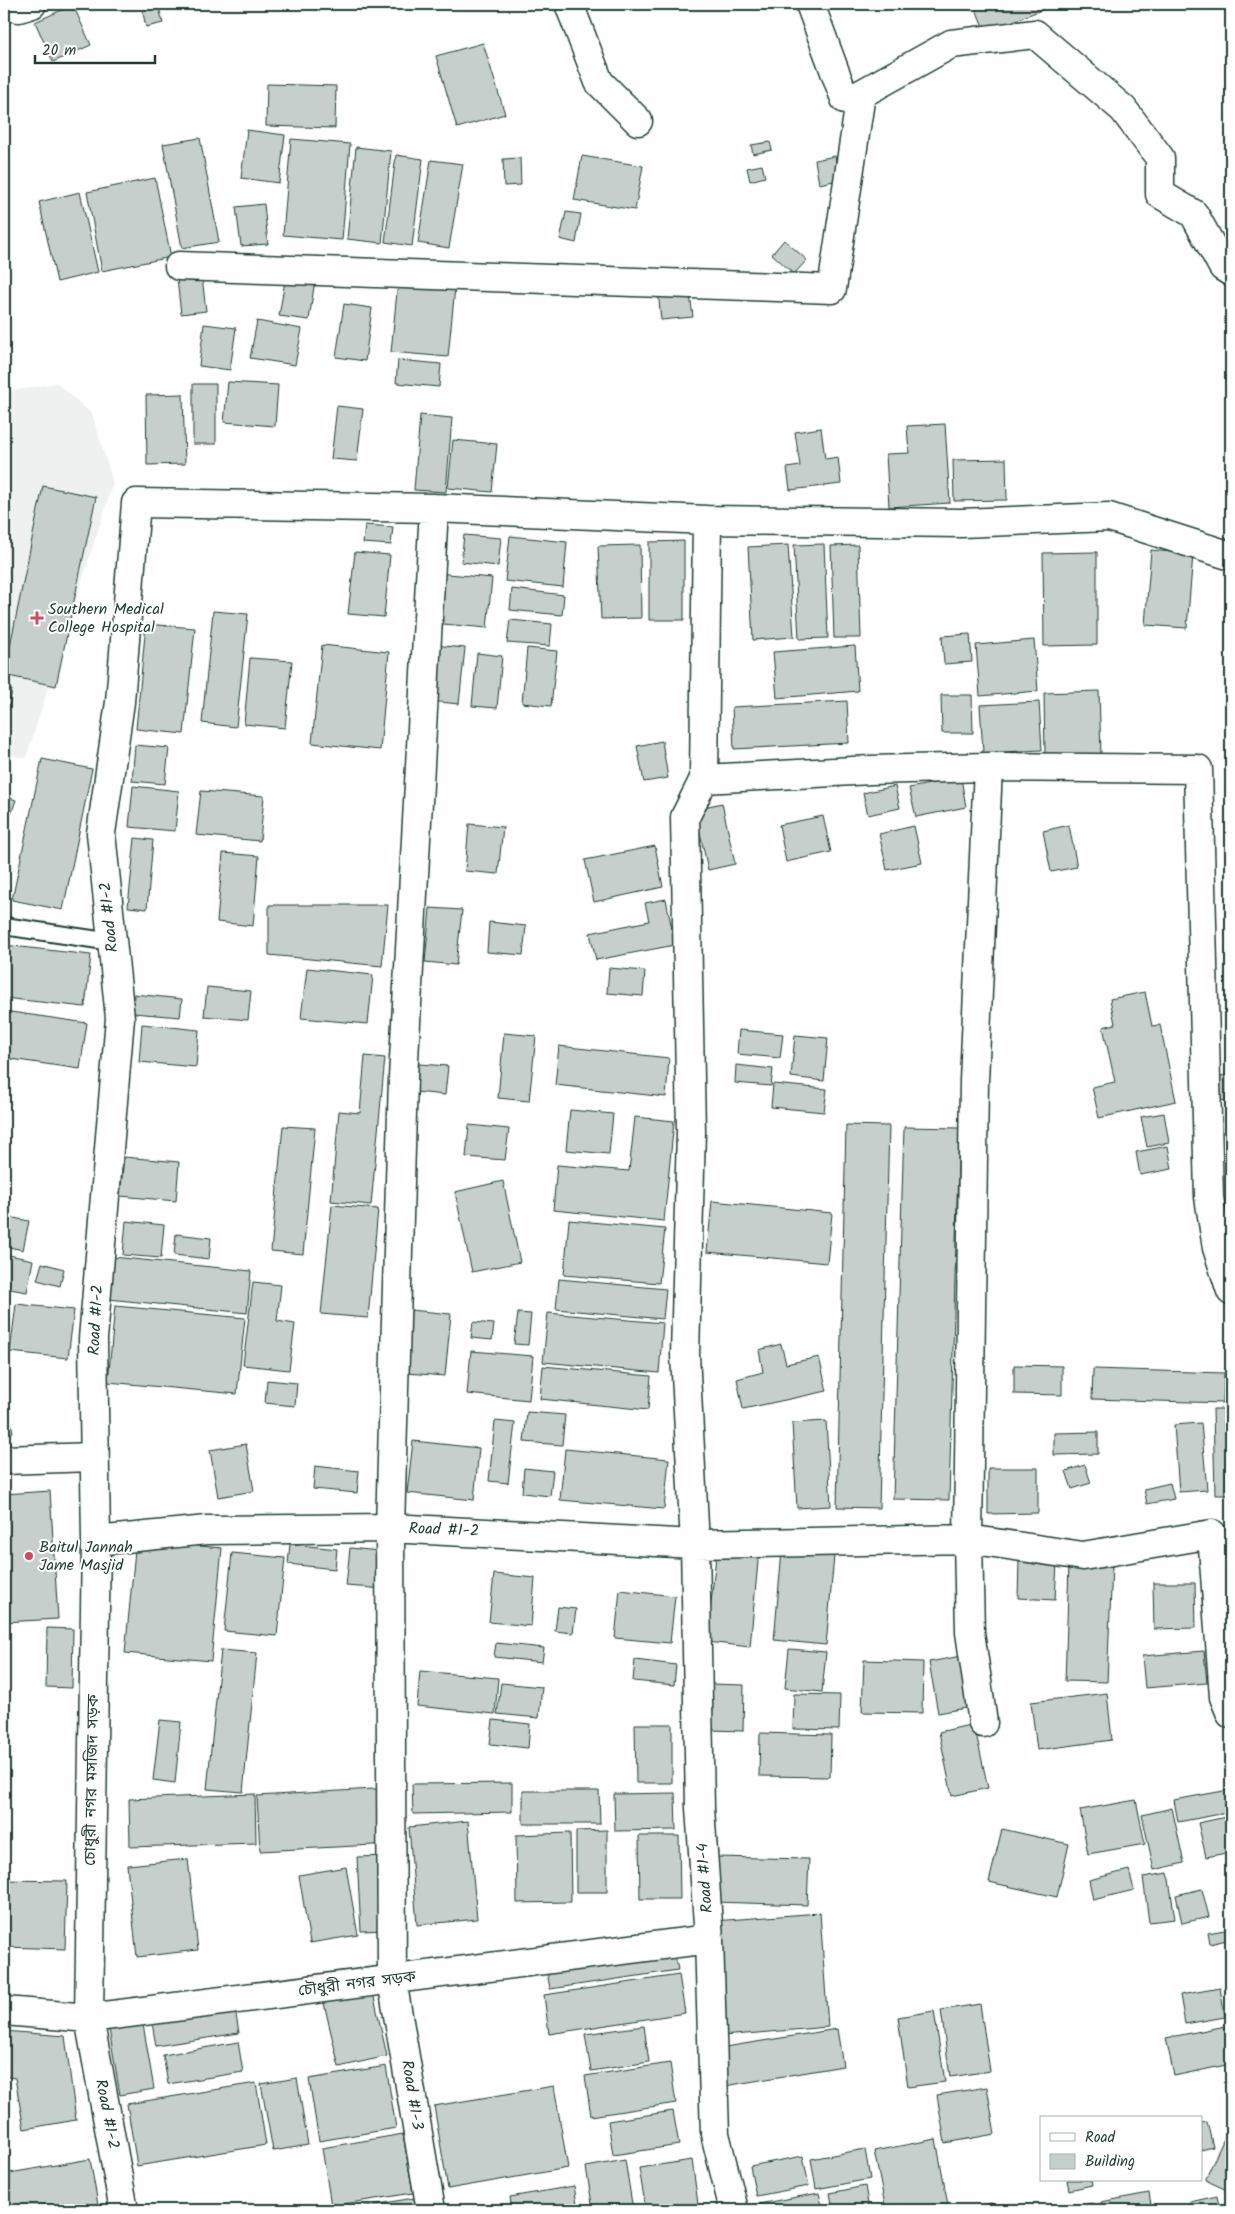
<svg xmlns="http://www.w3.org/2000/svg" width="1235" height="2214" font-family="Kalam,'Noto Sans Bengali',sans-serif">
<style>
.built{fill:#eef1f0}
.building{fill:#c7cfcc;stroke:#1f3d34}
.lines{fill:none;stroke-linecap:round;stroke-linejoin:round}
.service-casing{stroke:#1f3d34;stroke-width:20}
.minor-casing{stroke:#1f3d34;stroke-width:31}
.service{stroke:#fff;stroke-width:16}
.minor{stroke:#fff;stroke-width:28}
.poi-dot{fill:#d1495b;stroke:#fff;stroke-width:2}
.labels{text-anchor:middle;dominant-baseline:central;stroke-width:4;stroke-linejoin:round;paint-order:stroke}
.poi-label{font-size:16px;fill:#1f3d34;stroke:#fff;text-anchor:start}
.street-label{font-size:16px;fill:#1f3d34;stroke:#fff}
</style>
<rect width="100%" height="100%" fill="#fff"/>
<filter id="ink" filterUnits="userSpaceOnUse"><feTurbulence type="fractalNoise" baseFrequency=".02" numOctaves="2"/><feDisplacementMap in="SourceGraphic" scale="10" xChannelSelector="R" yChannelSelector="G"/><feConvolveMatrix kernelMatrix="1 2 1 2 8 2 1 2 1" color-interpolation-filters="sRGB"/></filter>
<g filter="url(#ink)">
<path class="built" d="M 57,383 L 92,414 L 113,483 L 26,758 L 4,754 L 4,392 Z"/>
<path class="building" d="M 141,4 L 158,4 L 163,23 L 146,27 Z
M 974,4 L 1054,4 L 1054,5 L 985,32 Z
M 73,5 L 91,45 L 53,62 L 35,22 Z
M 483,43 L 505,114 L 457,128 L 436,56 Z
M 267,84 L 336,86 L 335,128 L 266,126 Z
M 247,130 L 285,135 L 279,183 L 241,178 Z
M 200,138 L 219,242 L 182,248 L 163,144 Z
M 291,139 L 350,144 L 342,240 L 283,235 Z
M 770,142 L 772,150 L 753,154 L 751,145 Z
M 356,147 L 391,151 L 382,243 L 347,239 Z
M 396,155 L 423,159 L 412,246 L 385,242 Z
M 582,156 L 643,166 L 635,210 L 574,200 Z
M 835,156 L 839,180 L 819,184 L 815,160 Z
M 520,158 L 521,185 L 504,186 L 503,159 Z
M 431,160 L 463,164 L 449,248 L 418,243 Z
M 762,165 L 765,177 L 750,181 L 747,168 Z
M 155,178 L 171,257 L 102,271 L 87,192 Z
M 80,192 L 98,272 L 57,282 L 39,202 Z
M 264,204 L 268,244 L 241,246 L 236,207 Z
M 566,212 L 581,214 L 576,243 L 560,239 Z
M 784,240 L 807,260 L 794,274 L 772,254 Z
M 286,275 L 315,280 L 309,320 L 279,316 Z
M 202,277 L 206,311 L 181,314 L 177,279 Z
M 398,282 L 455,287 L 448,357 L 391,352 Z
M 689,287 L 693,317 L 661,320 L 658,291 Z
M 344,304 L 372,308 L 365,361 L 336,357 Z
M 257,321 L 302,329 L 295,365 L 250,358 Z
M 204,324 L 236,328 L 230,370 L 199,366 Z
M 398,360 L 441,364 L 439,387 L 396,383 Z
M 228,382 L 278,385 L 275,426 L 224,422 Z
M 193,384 L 216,384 L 216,444 L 193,444 Z
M 183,394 L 185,464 L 147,465 L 146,395 Z
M 337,406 L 363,409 L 357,461 L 331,459 Z
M 420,415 L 452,418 L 446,492 L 414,490 Z
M 945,424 L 950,503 L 889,507 L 886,454 L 909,453 L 907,426 Z
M 821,428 L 825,459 L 838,457 L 841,484 L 790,490 L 787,468 L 800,466 L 795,432 Z
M 453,440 L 497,444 L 492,492 L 448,488 Z
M 1006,459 L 1007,500 L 954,501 L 953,460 Z
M 43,486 L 96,497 L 56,686 L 4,675 Z
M 365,525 L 393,527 L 391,545 L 363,543 Z
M 464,535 L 501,538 L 498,566 L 461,562 Z
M 510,536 L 567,542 L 563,587 L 505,581 Z
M 684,541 L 684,620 L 649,620 L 649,542 Z
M 824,544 L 828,638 L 799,639 L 794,545 Z
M 640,545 L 641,618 L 601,619 L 598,546 Z
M 788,545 L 794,637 L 753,640 L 748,547 Z
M 858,545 L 861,638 L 834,638 L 831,546 Z
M 1151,550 L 1193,554 L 1187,628 L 1145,625 Z
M 355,552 L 390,555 L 384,617 L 348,614 Z
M 1097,552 L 1097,645 L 1044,646 L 1043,553 Z
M 437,573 L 492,578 L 487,628 L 432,623 Z
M 512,589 L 564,595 L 562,615 L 510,610 Z
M 213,611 L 248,614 L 236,727 L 202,723 Z
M 510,620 L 552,624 L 550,646 L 507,643 Z
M 146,624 L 195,628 L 184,734 L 136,729 Z
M 970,634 L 972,662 L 944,664 L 942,636 Z
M 1034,640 L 1038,691 L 980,696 L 976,645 Z
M 322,645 L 389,652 L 380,750 L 312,743 Z
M 434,645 L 465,648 L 459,704 L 429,701 Z
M 855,646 L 858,691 L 777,698 L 773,652 Z
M 527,648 L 557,651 L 551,706 L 522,703 Z
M 477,653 L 502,656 L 497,708 L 472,706 Z
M 250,658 L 292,661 L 285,728 L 244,724 Z
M 4,689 L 12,690 L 4,731 Z
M 1099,691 L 1101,755 L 1045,757 L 1044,693 Z
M 941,695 L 972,695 L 973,733 L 942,733 Z
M 847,701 L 849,743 L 734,749 L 732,707 Z
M 1039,702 L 1042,750 L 983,753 L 980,705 Z
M 662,741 L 668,778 L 644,782 L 637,746 Z
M 135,745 L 169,748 L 165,784 L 132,781 Z
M 42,759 L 92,769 L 63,910 L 12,900 Z
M 961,778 L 966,807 L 916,817 L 909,788 Z
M 133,786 L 179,791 L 175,831 L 129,827 Z
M 895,786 L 900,808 L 868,815 L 863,793 Z
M 201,791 L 264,796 L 260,841 L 196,835 Z
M 4,796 L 16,800 L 4,834 Z
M 722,803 L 735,864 L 708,870 L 695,809 Z
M 823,816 L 831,852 L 786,862 L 779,825 Z
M 469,824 L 503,827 L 498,874 L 465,871 Z
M 1069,825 L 1077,867 L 1051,872 L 1043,831 Z
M 914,826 L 922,863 L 887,870 L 879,834 Z
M 135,838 L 153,840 L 147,909 L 128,907 Z
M 655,846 L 663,887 L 594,902 L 585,860 Z
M 223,853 L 259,856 L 253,926 L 217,922 Z
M 666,899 L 675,945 L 596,960 L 590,933 L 649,921 L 645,903 Z
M 269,905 L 388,905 L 382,966 L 269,955 Z
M 430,908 L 462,910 L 456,965 L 425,962 Z
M 489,922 L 526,926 L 523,955 L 487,952 Z
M 4,945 L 91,955 L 85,1007 L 4,998 Z
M 307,968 L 373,975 L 368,1024 L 301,1018 Z
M 609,968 L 645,971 L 643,996 L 607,993 Z
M 207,987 L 251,991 L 248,1020 L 204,1016 Z
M 1145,992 L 1152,1026 L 1160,1025 L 1176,1101 L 1099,1118 L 1092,1087 L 1115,1082 L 1103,1027 L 1115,1024 L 1110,999 Z
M 134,994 L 182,999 L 180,1017 L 133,1013 Z
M 4,1011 L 87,1023 L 80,1069 L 4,1058 Z
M 142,1024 L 199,1030 L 196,1067 L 139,1062 Z
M 739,1030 L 783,1034 L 780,1058 L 737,1054 Z
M 504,1033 L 536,1036 L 529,1101 L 498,1098 Z
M 795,1035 L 828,1038 L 824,1081 L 791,1077 Z
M 559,1046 L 669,1058 L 666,1097 L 555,1085 Z
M 365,1056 L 385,1058 L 371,1205 L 331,1201 L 339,1111 L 360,1113 Z
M 419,1064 L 448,1066 L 445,1095 L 416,1092 Z
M 736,1065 L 773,1069 L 771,1086 L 735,1083 Z
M 1231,1074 L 1231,1099 L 1216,1102 L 1210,1078 Z
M 773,1084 L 827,1089 L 824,1112 L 771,1107 Z
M 570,1110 L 613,1114 L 609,1154 L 566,1150 Z
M 1164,1113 L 1169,1143 L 1147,1147 L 1141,1117 Z
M 635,1117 L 674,1121 L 664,1221 L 553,1210 L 557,1165 L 629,1171 Z
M 469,1125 L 509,1129 L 505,1160 L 466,1157 Z
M 846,1125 L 889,1126 L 879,1508 L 837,1507 Z
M 283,1126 L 315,1128 L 303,1254 L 271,1251 Z
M 904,1127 L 959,1128 L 949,1500 L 893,1499 Z
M 1168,1146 L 1172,1169 L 1140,1175 L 1136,1152 Z
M 124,1157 L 179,1162 L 176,1201 L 120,1196 Z
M 503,1181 L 520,1262 L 472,1272 L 455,1192 Z
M 712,1201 L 832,1213 L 827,1263 L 707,1252 Z
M 332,1205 L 378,1209 L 368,1318 L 321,1314 Z
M 4,1216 L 29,1221 L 23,1250 L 4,1246 Z
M 569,1220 L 665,1229 L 659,1283 L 564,1275 Z
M 126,1221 L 164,1225 L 161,1258 L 123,1255 Z
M 176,1234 L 211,1238 L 209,1259 L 174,1255 Z
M 4,1254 L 33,1260 L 27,1292 L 4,1288 Z
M 113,1257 L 251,1271 L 247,1313 L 108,1299 Z
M 42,1263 L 64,1269 L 60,1286 L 37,1280 Z
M 559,1279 L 666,1289 L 663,1319 L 556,1309 Z
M 253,1282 L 281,1285 L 277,1321 L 295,1324 L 289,1370 L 243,1365 Z
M 16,1304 L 74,1310 L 68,1358 L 10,1352 Z
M 115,1306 L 245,1318 L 237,1394 L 108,1382 Z
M 411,1310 L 451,1314 L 445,1376 L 406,1373 Z
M 518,1313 L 531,1314 L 528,1345 L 514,1344 Z
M 548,1313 L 663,1323 L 659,1373 L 543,1362 Z
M 473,1322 L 494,1324 L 492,1340 L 471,1338 Z
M 781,1344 L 786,1364 L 819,1357 L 827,1391 L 743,1409 L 737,1379 L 763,1372 L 759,1350 Z
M 471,1351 L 533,1356 L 529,1400 L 467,1394 Z
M 1014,1365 L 1062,1366 L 1062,1395 L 1014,1394 Z
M 543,1366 L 651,1376 L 648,1410 L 540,1399 Z
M 1093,1369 L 1224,1373 L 1223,1403 L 1092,1399 Z
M 267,1380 L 297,1383 L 295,1406 L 265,1403 Z
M 4,1390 L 13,1432 L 4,1434 Z
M 1213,1409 L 1231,1409 L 1231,1495 L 1215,1495 Z
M 527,1412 L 565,1415 L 562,1445 L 524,1442 Z
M 495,1421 L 515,1423 L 508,1483 L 489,1481 Z
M 826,1421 L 831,1506 L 797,1508 L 792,1423 Z
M 1201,1423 L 1207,1490 L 1179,1492 L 1174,1425 Z
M 1098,1432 L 1098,1454 L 1054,1455 L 1054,1433 Z
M 413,1441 L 479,1448 L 474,1500 L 407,1493 Z
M 246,1444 L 254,1491 L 218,1497 L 210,1450 Z
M 565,1449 L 669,1459 L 664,1509 L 560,1500 Z
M 1085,1465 L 1091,1483 L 1072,1489 L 1066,1471 Z
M 315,1466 L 359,1471 L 357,1493 L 313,1489 Z
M 524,1468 L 553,1471 L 550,1496 L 522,1493 Z
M 988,1468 L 1038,1468 L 1038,1513 L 988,1514 Z
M 1170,1483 L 1174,1499 L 1147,1504 L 1144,1489 Z
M 50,1491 L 58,1619 L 4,1622 L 4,1494 Z
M 136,1540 L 222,1548 L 211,1661 L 125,1653 Z
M 1231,1540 L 1231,1588 L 1228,1589 L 1218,1543 Z
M 290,1544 L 337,1549 L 335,1569 L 288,1564 Z
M 717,1546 L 759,1551 L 750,1647 L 707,1642 Z
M 350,1548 L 388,1552 L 384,1589 L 346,1586 Z
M 782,1551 L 834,1556 L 826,1645 L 774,1640 Z
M 232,1553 L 285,1558 L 277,1636 L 224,1631 Z
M 1019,1560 L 1057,1562 L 1055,1600 L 1018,1598 Z
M 1069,1564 L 1112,1566 L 1107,1682 L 1065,1681 Z
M 494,1574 L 535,1578 L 531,1626 L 489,1622 Z
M 1153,1583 L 1195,1583 L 1196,1628 L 1154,1629 Z
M 620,1590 L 675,1596 L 670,1643 L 615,1638 Z
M 558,1607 L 576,1609 L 573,1633 L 555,1631 Z
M 47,1628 L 73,1629 L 72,1688 L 46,1687 Z
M 496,1643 L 544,1648 L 542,1662 L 494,1657 Z
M 789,1649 L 826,1652 L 822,1692 L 785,1688 Z
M 221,1650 L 257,1653 L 243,1792 L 207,1789 Z
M 1204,1651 L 1207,1683 L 1145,1688 L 1142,1656 Z
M 967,1655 L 977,1706 L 938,1713 L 929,1662 Z
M 635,1660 L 676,1665 L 674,1685 L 633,1681 Z
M 864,1660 L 923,1662 L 922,1713 L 862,1712 Z
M 420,1671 L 498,1678 L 495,1714 L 417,1706 Z
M 501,1683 L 542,1687 L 539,1718 L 497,1714 Z
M 710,1684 L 744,1685 L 743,1731 L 709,1730 Z
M 1107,1693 L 1112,1740 L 1037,1750 L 1031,1702 Z
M 794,1694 L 840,1695 L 839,1730 L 793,1729 Z
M 160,1720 L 181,1722 L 175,1783 L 153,1780 Z
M 493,1720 L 530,1724 L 528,1748 L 490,1744 Z
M 635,1724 L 672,1724 L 672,1783 L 636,1783 Z
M 974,1724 L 988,1788 L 952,1796 L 939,1732 Z
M 760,1733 L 831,1735 L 830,1777 L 759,1776 Z
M 512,1783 L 512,1812 L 413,1814 L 412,1784 Z
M 390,1788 L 393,1844 L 260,1851 L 257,1796 Z
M 1229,1790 L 1231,1812 L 1178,1822 L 1174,1800 Z
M 523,1791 L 599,1791 L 600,1824 L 523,1824 Z
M 675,1793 L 676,1830 L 615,1831 L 614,1794 Z
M 255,1794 L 256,1843 L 130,1847 L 129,1799 Z
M 1136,1800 L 1145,1844 L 1088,1854 L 1080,1810 Z
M 1172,1808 L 1184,1863 L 1154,1870 L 1142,1815 Z
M 1226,1817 L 1231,1852 L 1206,1857 L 1198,1823 Z
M 468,1821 L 477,1919 L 417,1925 L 409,1827 Z
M 1002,1829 L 1069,1844 L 1057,1897 L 989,1882 Z
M 607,1830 L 607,1892 L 576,1892 L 576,1831 Z
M 570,1833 L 571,1902 L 517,1903 L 516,1835 Z
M 639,1836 L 679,1836 L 680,1899 L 640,1899 Z
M 386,1856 L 390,1930 L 361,1931 L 357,1857 Z
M 715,1857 L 809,1859 L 807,1905 L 714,1902 Z
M 188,1859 L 198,1950 L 137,1957 L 127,1865 Z
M 346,1867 L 358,1935 L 310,1943 L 299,1875 Z
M 1129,1870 L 1134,1890 L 1093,1900 L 1089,1880 Z
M 1168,1873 L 1175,1919 L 1149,1922 L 1143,1877 Z
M 4,1880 L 67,1881 L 65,1949 L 4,1947 Z
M 1202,1889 L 1209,1917 L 1182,1923 L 1176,1895 Z
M 820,1913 L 828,2027 L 722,2036 L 714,1921 Z
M 1230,1929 L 1231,1939 L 1210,1944 L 1208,1933 Z
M 674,1947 L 678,1970 L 550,1989 L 546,1966 Z
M 679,1975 L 685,2013 L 549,2034 L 544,1995 Z
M 372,1988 L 387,2056 L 339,2067 L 323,1999 Z
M 1220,1988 L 1225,2017 L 1185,2024 L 1180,1995 Z
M 234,2003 L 239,2033 L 156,2046 L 151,2017 Z
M 980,2004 L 990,2071 L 950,2077 L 941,2010 Z
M 934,2011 L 945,2082 L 908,2087 L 898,2017 Z
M 143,2024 L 154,2089 L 120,2095 L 109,2029 Z
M 1231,2025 L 1231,2064 L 1174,2076 L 1166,2038 Z
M 644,2026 L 649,2062 L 591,2071 L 585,2034 Z
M 837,2029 L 843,2066 L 725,2086 L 719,2048 Z
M 4,2031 L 65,2036 L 76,2120 L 24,2129 L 15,2078 L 4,2076 Z
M 238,2042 L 243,2072 L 168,2084 L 163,2055 Z
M 670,2063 L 676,2103 L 591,2116 L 585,2076 Z
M 386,2066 L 396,2128 L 319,2141 L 309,2079 Z
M 297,2078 L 308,2145 L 273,2151 L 261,2084 Z
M 256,2083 L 266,2145 L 137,2166 L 127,2104 Z
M 554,2086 L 568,2168 L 448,2189 L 434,2106 Z
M 987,2087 L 995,2134 L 945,2143 L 937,2095 Z
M 673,2111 L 679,2145 L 613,2155 L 608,2121 Z
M 1207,2122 L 1213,2147 L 1201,2150 L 1201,2123 Z
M 1231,2123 L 1231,2192 L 1205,2180 Z
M 403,2134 L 413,2193 L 331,2206 L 322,2148 Z
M 936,2139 L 948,2205 L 919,2210 L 886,2210 L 874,2151 Z
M 865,2149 L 870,2179 L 816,2189 L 811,2159 Z
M 803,2156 L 809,2186 L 756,2196 L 750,2166 Z
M 90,2159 L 99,2210 L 4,2210 L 4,2174 Z
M 625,2160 L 633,2210 L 593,2210 L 586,2167 Z
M 692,2160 L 698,2204 L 646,2210 L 639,2168 Z
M 1067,2180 L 1091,2180 L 1092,2185 L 1069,2190 Z
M 574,2186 L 578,2210 L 512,2210 L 510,2197 Z
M 865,2186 L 869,2210 L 833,2210 L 830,2193 Z
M 819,2193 L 823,2210 L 754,2210 L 753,2205 Z
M 1149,2193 L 1152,2210 L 1102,2210 L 1101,2202 Z
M 1217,2196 L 1220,2210 L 1192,2210 L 1190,2202 Z
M 414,2198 L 416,2210 L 343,2210 Z
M 992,2203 L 993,2210 L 953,2210 Z
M 1092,2203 L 1094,2210 L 1062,2210 Z"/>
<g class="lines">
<g class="service-casing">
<path id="service" d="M 4,926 L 112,942"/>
</g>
<g class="minor-casing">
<path id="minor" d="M 569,4 L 599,82 L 638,121
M 810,4 L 845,99 L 861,94 L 951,44 L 1035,34 L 1123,109 L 1160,158 L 1160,194 L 1194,214 L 1223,267 L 1231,272
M 4,6 L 19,8 L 32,4
M 179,266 L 832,289 L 861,94
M 707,520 L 704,779 L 685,817 L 691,1131 L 685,1355 L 695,1544 L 700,1808 L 709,1939 L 715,2134 L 734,2210
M 988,767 L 1198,769 L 1209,1197 L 1217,1248 L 1231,1291
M 704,779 L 871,770 L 988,767 L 974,1081 L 968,1539 L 970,1632 L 983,1723
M 4,1460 L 93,1457
M 96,1541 L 207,1530 L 390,1528 L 695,1544 L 968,1539 L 1083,1556 L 1212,1534 L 1224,1697 L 1231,1714
M 4,2011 L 89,2018 L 709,1939
M 124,2210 L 89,2018 L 96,1541 L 93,1339 L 120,1018 L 101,833 L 120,702 L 136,503 L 434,508 L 707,520 L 961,523 L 1109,517 L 1231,556
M 431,2210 L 392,1980 L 390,1528 L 403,1078 L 434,508"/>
</g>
<use href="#service" class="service"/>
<use href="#minor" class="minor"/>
</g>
</g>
<g class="poi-dot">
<path d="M34.5 610.5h5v5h5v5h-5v5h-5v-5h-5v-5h5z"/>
<circle cx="29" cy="1556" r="5"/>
</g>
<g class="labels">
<g class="poi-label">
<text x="48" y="609">Southern Medical<tspan x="48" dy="18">College Hospital</tspan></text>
<text x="39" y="1547">Baitul Jannah<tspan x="39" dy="18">Jame Masjid</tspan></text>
</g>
<g class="street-label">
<text transform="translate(109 917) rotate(-96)">Road #1-2</text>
<text transform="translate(96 1320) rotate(-87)">Road #1-2</text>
<text transform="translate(444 1530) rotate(2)">Road #1-2</text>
<text transform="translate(92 1780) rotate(-89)">চোধুরী নগর মসজিদ সড়ক</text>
<text transform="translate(705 1878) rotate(-94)">Road #1-4</text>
<text transform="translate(357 1984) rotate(-7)">চৌধুরী নগর সড়ক</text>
<text transform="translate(412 2095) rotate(81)">Road #1-3</text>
<text transform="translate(107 2114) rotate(79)">Road #1-2</text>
</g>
</g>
<rect width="1235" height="2214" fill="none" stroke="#fff" stroke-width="20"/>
<rect x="10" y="10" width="1215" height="2194" fill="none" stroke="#1f3d34" stroke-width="2" filter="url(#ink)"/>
<rect x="1040" y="2116" width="162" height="65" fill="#ffffff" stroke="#a5b1ae"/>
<rect x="1050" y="2133" width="25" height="8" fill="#ffffff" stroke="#a5b1ae"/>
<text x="1085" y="2142" font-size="15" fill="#1f3d34">Road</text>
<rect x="1050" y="2154" width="25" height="15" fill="#c7cfcc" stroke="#a5b1ae"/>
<text x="1085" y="2166" font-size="15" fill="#1f3d34">Building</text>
<path d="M35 55v8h120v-8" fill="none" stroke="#1f3d34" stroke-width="2.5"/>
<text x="42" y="55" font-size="15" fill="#1f3d34" stroke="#ffffff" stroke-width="4" paint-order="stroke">20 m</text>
</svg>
